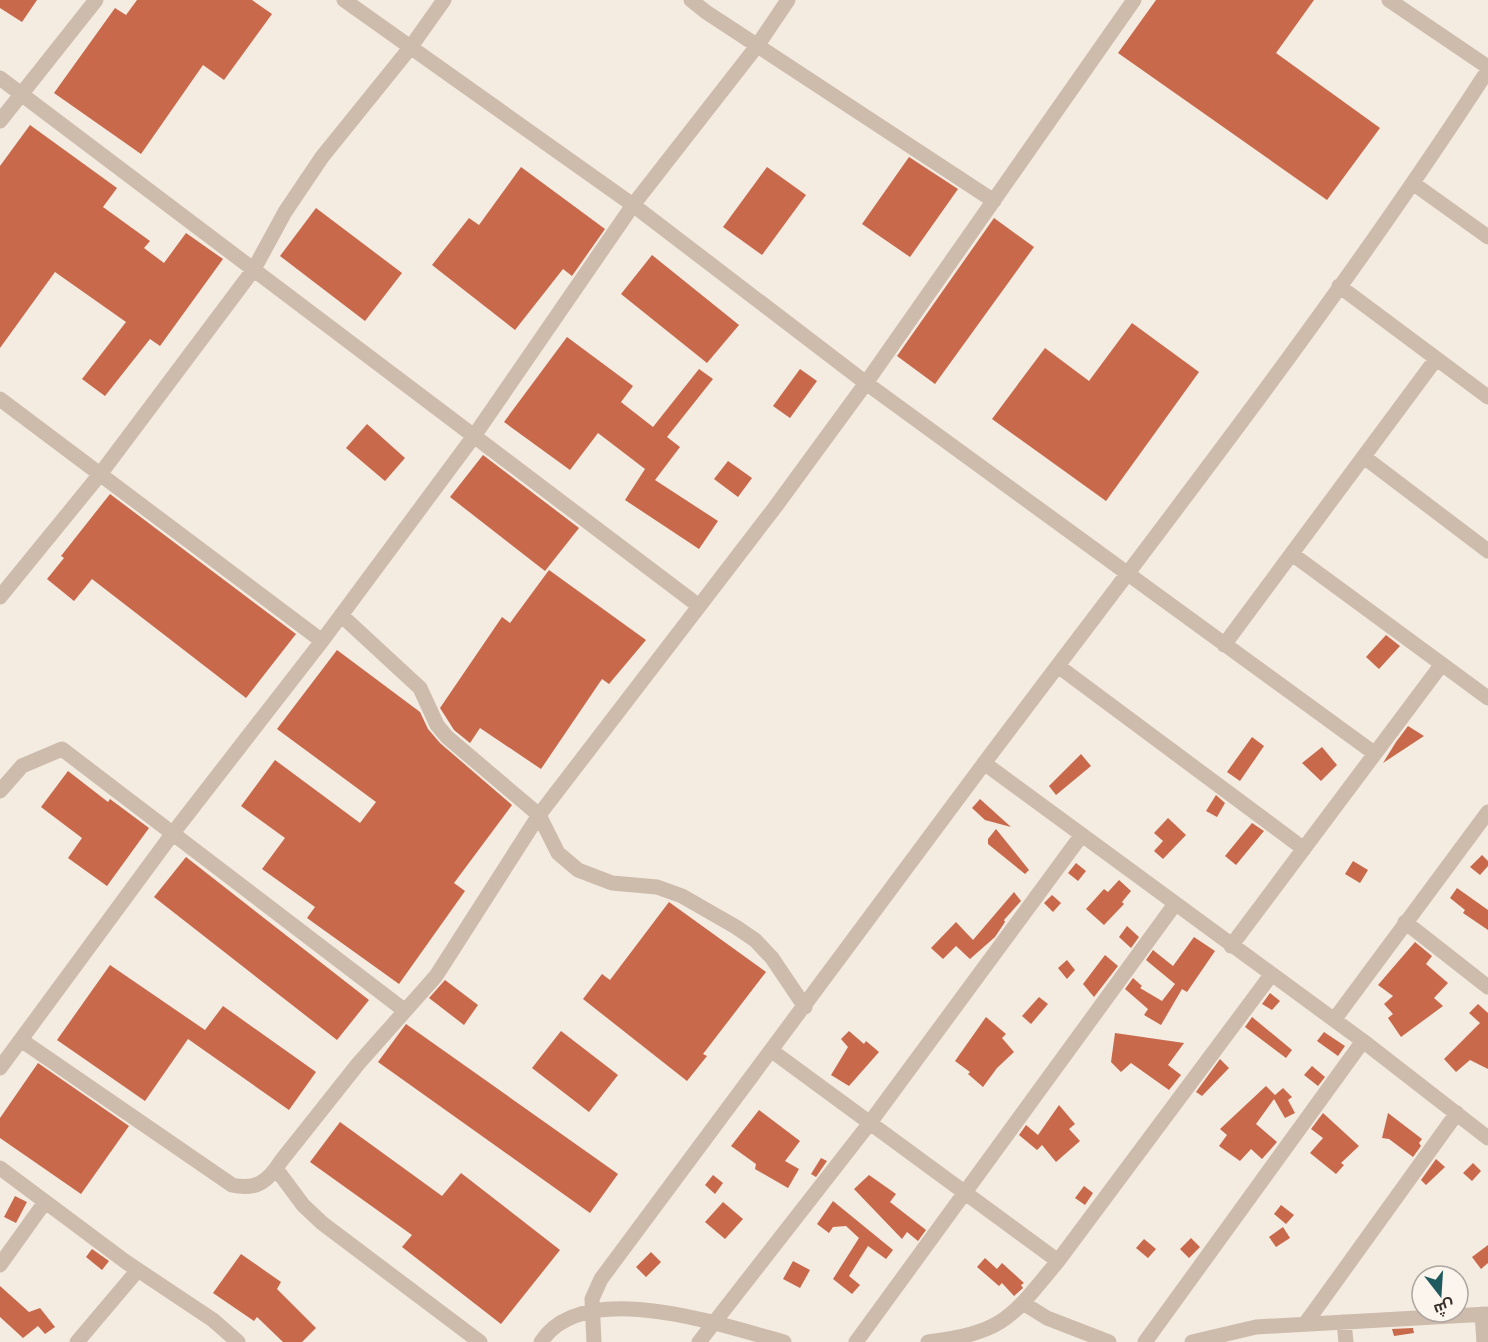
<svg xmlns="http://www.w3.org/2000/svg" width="1488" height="1342" font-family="'Fira Sans Condensed',Cairo,sans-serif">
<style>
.building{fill:#c8694b}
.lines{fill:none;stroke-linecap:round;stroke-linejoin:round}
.minor{stroke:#cdbbac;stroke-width:15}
</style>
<rect width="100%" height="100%" fill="#f4ebe1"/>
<path class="building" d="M 0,0 L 37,0 L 22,22 L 0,8 Z
M 137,0 L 252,0 L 272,14 L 224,80 L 203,65 L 141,154 L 54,93 L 115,8 L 126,15 Z
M 1156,0 L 1314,0 L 1276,53 L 1380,128 L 1327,200 L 1118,53 Z
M 30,125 L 117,188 L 103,207 L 150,241 L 144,248 L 164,263 L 186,233 L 223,259 L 160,346 L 150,339 L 105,396 L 82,379 L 126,322 L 55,272 L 0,348 L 0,166 Z
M 909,157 L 958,189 L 910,257 L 862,224 Z
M 521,167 L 605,229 L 572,276 L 563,269 L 515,330 L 432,265 L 469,218 L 479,225 Z
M 767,167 L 806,195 L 762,255 L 723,227 Z
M 316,208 L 402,273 L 365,321 L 280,256 Z
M 994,218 L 1034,247 L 935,384 L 897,356 Z
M 652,255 L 739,325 L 707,363 L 621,294 Z
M 1132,323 L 1199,372 L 1106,501 L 992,419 L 1045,348 L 1089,381 Z
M 567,337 L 633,386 L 621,402 L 653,427 L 699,369 L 713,379 L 667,437 L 680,447 L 655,480 L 718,521 L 699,549 L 625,500 L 645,469 L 598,433 L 570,470 L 504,422 Z
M 800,369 L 817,381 L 790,418 L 773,406 Z
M 367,424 L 405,458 L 385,481 L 346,448 Z
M 483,455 L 579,528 L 545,571 L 450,497 Z
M 728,461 L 752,478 L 738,497 L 714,479 Z
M 110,494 L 296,634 L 246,698 L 92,579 L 74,601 L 47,579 L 64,558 L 61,556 Z
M 549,570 L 646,640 L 609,684 L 602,679 L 541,769 L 480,728 L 470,743 L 454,730 L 440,708 L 502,617 L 510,623 Z
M 1386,635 L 1400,646 L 1379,669 L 1366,657 Z
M 337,650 L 420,712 L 428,729 L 440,743 L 512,805 L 454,883 L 465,891 L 399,984 L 307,918 L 315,907 L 262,869 L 285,838 L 241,806 L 275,760 L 360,823 L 376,802 L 277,729 Z
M 1408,726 L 1424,736 L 1383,763 L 1396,742 Z
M 1252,737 L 1264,746 L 1240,781 L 1227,772 Z
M 1322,747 L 1337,765 L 1321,781 L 1302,763 Z
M 1081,754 L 1091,766 L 1056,795 L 1049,786 Z
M 68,771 L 108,802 L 110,799 L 149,828 L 107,886 L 68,858 L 82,838 L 41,807 Z
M 1216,795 L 1225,803 L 1217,817 L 1206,811 Z
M 980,799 L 1011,827 L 985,820 L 972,808 Z
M 1168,818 L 1186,835 L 1163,859 L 1154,851 L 1163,841 L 1154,833 Z
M 1252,823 L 1264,831 L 1236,865 L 1225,856 Z
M 996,829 L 1029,870 L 1025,874 L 988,844 L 988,839 Z
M 1482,855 L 1488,861 L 1488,866 L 1480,875 L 1470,867 Z
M 186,857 L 369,1000 L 337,1040 L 154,897 Z
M 1353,861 L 1368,870 L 1360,883 L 1345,874 Z
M 1076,863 L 1086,871 L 1078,881 L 1068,873 Z
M 1119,880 L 1131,891 L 1122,902 L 1124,904 L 1104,925 L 1086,909 L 1104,889 L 1108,892 Z
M 1457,888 L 1488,910 L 1488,930 L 1463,913 L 1465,910 L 1450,898 Z
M 1014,892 L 1021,901 L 1004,920 L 1005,922 L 995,937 L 970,959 L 956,946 L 943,959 L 931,948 L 956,922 L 973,940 Z
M 1052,895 L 1061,903 L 1053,912 L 1044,903 Z
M 669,902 L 766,972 L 703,1054 L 707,1056 L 687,1081 L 583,999 L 602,974 L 610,980 Z
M 1127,926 L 1139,937 L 1131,948 L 1119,937 Z
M 1194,937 L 1215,951 L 1187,992 L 1182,989 L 1161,1025 L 1144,1015 L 1148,1009 L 1125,989 L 1133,978 L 1142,986 L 1140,988 L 1162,1001 L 1175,984 L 1146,960 L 1153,950 L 1173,966 Z
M 1415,942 L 1432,956 L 1426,964 L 1448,983 L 1434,998 L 1443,1006 L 1401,1037 L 1388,1018 L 1393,1014 L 1384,1004 L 1393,996 L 1378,985 Z
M 1105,955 L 1118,966 L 1094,997 L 1083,984 Z
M 1067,960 L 1075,970 L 1067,979 L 1058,968 Z
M 110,965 L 205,1030 L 223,1006 L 316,1072 L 289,1110 L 188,1039 L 145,1101 L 57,1040 Z
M 445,980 L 478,1005 L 464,1025 L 429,998 Z
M 1270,993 L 1280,1001 L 1272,1010 L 1262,1004 Z
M 1039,997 L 1048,1004 L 1031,1024 L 1022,1016 Z
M 1478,1004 L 1488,1013 L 1488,1069 L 1470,1060 L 1456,1072 L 1444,1059 L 1480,1023 L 1469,1013 Z
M 986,1017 L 1006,1034 L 1002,1038 L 1014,1052 L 997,1068 L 983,1087 L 968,1074 L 970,1072 L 955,1061 Z
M 1252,1017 L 1292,1050 L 1286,1058 L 1245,1027 Z
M 406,1024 L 618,1174 L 590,1213 L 378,1062 Z
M 561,1031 L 618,1075 L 589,1112 L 532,1068 Z
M 849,1031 L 864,1044 L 866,1041 L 879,1052 L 849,1086 L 831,1075 L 848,1047 L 841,1039 Z
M 1324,1032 L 1345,1046 L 1338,1056 L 1317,1041 Z
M 1115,1033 L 1184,1043 L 1168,1065 L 1181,1075 L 1169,1090 L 1131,1063 L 1121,1072 L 1111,1062 Z
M 1220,1059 L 1229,1068 L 1202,1096 L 1196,1092 Z
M 38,1063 L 129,1126 L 81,1194 L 0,1138 L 0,1118 Z
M 1312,1066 L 1325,1077 L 1318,1086 L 1304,1075 Z
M 1266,1086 L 1275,1095 L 1283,1088 L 1292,1097 L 1288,1100 L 1295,1113 L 1285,1118 L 1274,1099 L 1256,1124 L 1277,1142 L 1262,1159 L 1251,1149 L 1240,1161 L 1219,1146 L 1227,1135 L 1220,1129 Z
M 1059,1105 L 1075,1124 L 1069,1129 L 1080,1141 L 1056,1162 L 1042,1145 L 1037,1150 L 1019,1135 L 1026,1125 L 1038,1135 Z
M 759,1110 L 800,1141 L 785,1161 L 799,1169 L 788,1188 L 755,1169 L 756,1164 L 731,1146 Z
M 1323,1113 L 1359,1146 L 1341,1163 L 1344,1165 L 1336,1174 L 1310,1153 L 1323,1138 L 1311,1129 Z
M 1388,1113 L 1422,1139 L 1419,1143 L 1421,1146 L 1413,1157 L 1389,1139 L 1382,1138 Z
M 340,1122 L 442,1196 L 461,1173 L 560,1250 L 501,1324 L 402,1247 L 412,1235 L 310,1162 Z
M 821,1158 L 827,1161 L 816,1177 L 811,1174 Z
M 1436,1159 L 1445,1167 L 1426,1185 L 1421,1180 Z
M 1473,1163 L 1481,1171 L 1472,1181 L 1463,1173 Z
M 713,1175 L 723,1183 L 715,1194 L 705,1185 Z
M 869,1175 L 896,1194 L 890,1202 L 926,1230 L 918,1241 L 907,1232 L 902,1239 L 854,1189 Z
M 1084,1186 L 1093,1193 L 1085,1205 L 1075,1198 Z
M 15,1196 L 27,1202 L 16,1223 L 4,1217 Z
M 833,1201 L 893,1250 L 886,1259 L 868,1246 L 849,1276 L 860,1285 L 852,1294 L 833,1279 L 859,1238 L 846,1226 L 833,1227 L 829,1233 L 817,1224 Z
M 723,1202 L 743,1219 L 725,1239 L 705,1222 Z
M 1281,1205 L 1294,1215 L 1286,1224 L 1274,1214 Z
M 1283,1227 L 1290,1238 L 1276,1247 L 1269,1237 Z
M 1191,1238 L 1200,1247 L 1189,1258 L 1180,1249 Z
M 1144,1239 L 1156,1249 L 1148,1258 L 1136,1248 Z
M 1488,1245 L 1488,1263 L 1481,1269 L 1472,1257 Z
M 92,1249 L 109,1261 L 102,1270 L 86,1257 Z
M 651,1252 L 661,1262 L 646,1277 L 636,1267 Z
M 241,1254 L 281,1282 L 277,1289 L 316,1328 L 302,1342 L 283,1342 L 257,1317 L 254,1321 L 213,1293 Z
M 985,1258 L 997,1269 L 1002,1263 L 1024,1283 L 1021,1285 L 1023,1288 L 1014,1296 L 1002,1283 L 999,1286 L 977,1267 Z
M 793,1261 L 810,1270 L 800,1288 L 783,1279 Z
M 0,1286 L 29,1312 L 40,1308 L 55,1327 L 45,1334 L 38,1326 L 23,1338 L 0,1317 Z
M 1413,1328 L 1414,1333 L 1394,1336 L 1392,1329 Z"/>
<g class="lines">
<path class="minor" d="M 344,0 L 633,205 L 866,383 L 1374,753
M 691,0 L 706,12 L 994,201
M 1389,0 L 1488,67
M 0,78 L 699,606
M 0,121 L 96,0
M 1414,184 L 1488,237
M 1339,286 L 1488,397
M 0,399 L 322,641
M 1364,457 L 1488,551
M 1292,554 L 1488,698
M 0,597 L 101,473 L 254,269 L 285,212 L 322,157 L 410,48 L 444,0
M 341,615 L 420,688 L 437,725 L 447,737 L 539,815 L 558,853 L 578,870 L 612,883 L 657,887 L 682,896 L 736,927 L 755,940 L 772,958 L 805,1007
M 1224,645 L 1436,359
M 1058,666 L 1304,849
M 984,763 L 1363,1041 L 1488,1138
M 0,791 L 22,766 L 62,749 L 404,1010
M 1405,922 L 1488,987
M 1231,946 L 1442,664
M 1334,1020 L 1488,812
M 21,1040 L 232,1185 C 257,1191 269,1180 281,1161 L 358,1064 L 436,976 L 539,815 L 776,506 L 866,383 L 1134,0
M 772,1051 L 1058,1261
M 0,1068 L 173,833 L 322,641 L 474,436 L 633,205 L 757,46 L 788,0
M 0,1168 L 126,1262 L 213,1320 L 238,1342
M 277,1170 L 303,1205 L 322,1223 L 480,1342
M 0,1265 L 45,1202
M 1023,1303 L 1047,1318 L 1109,1342
M 1482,1314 L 1484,1342
M 1344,1322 L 1346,1342
M 1305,1324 L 1457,1113
M 77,1342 L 138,1270
M 541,1342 C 584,1276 723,1326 784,1342
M 594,1342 L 592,1299 L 601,1279 C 731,1106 858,931 988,758 C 1158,532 1334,308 1488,70
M 699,1342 L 869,1124 L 1081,836
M 856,1342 L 1175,904
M 928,1342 C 1005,1332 1011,1318 1058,1261 L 1271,975
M 1145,1342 L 1363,1041
M 1192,1342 L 1256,1327 L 1488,1314"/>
</g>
<g transform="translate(1440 1294) rotate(163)"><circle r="28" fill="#fbf5ee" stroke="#aea6a0" stroke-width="1.5"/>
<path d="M0-4.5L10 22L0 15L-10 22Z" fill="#1f5a5e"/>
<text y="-9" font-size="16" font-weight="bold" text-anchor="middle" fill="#3b302b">ش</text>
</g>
</svg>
